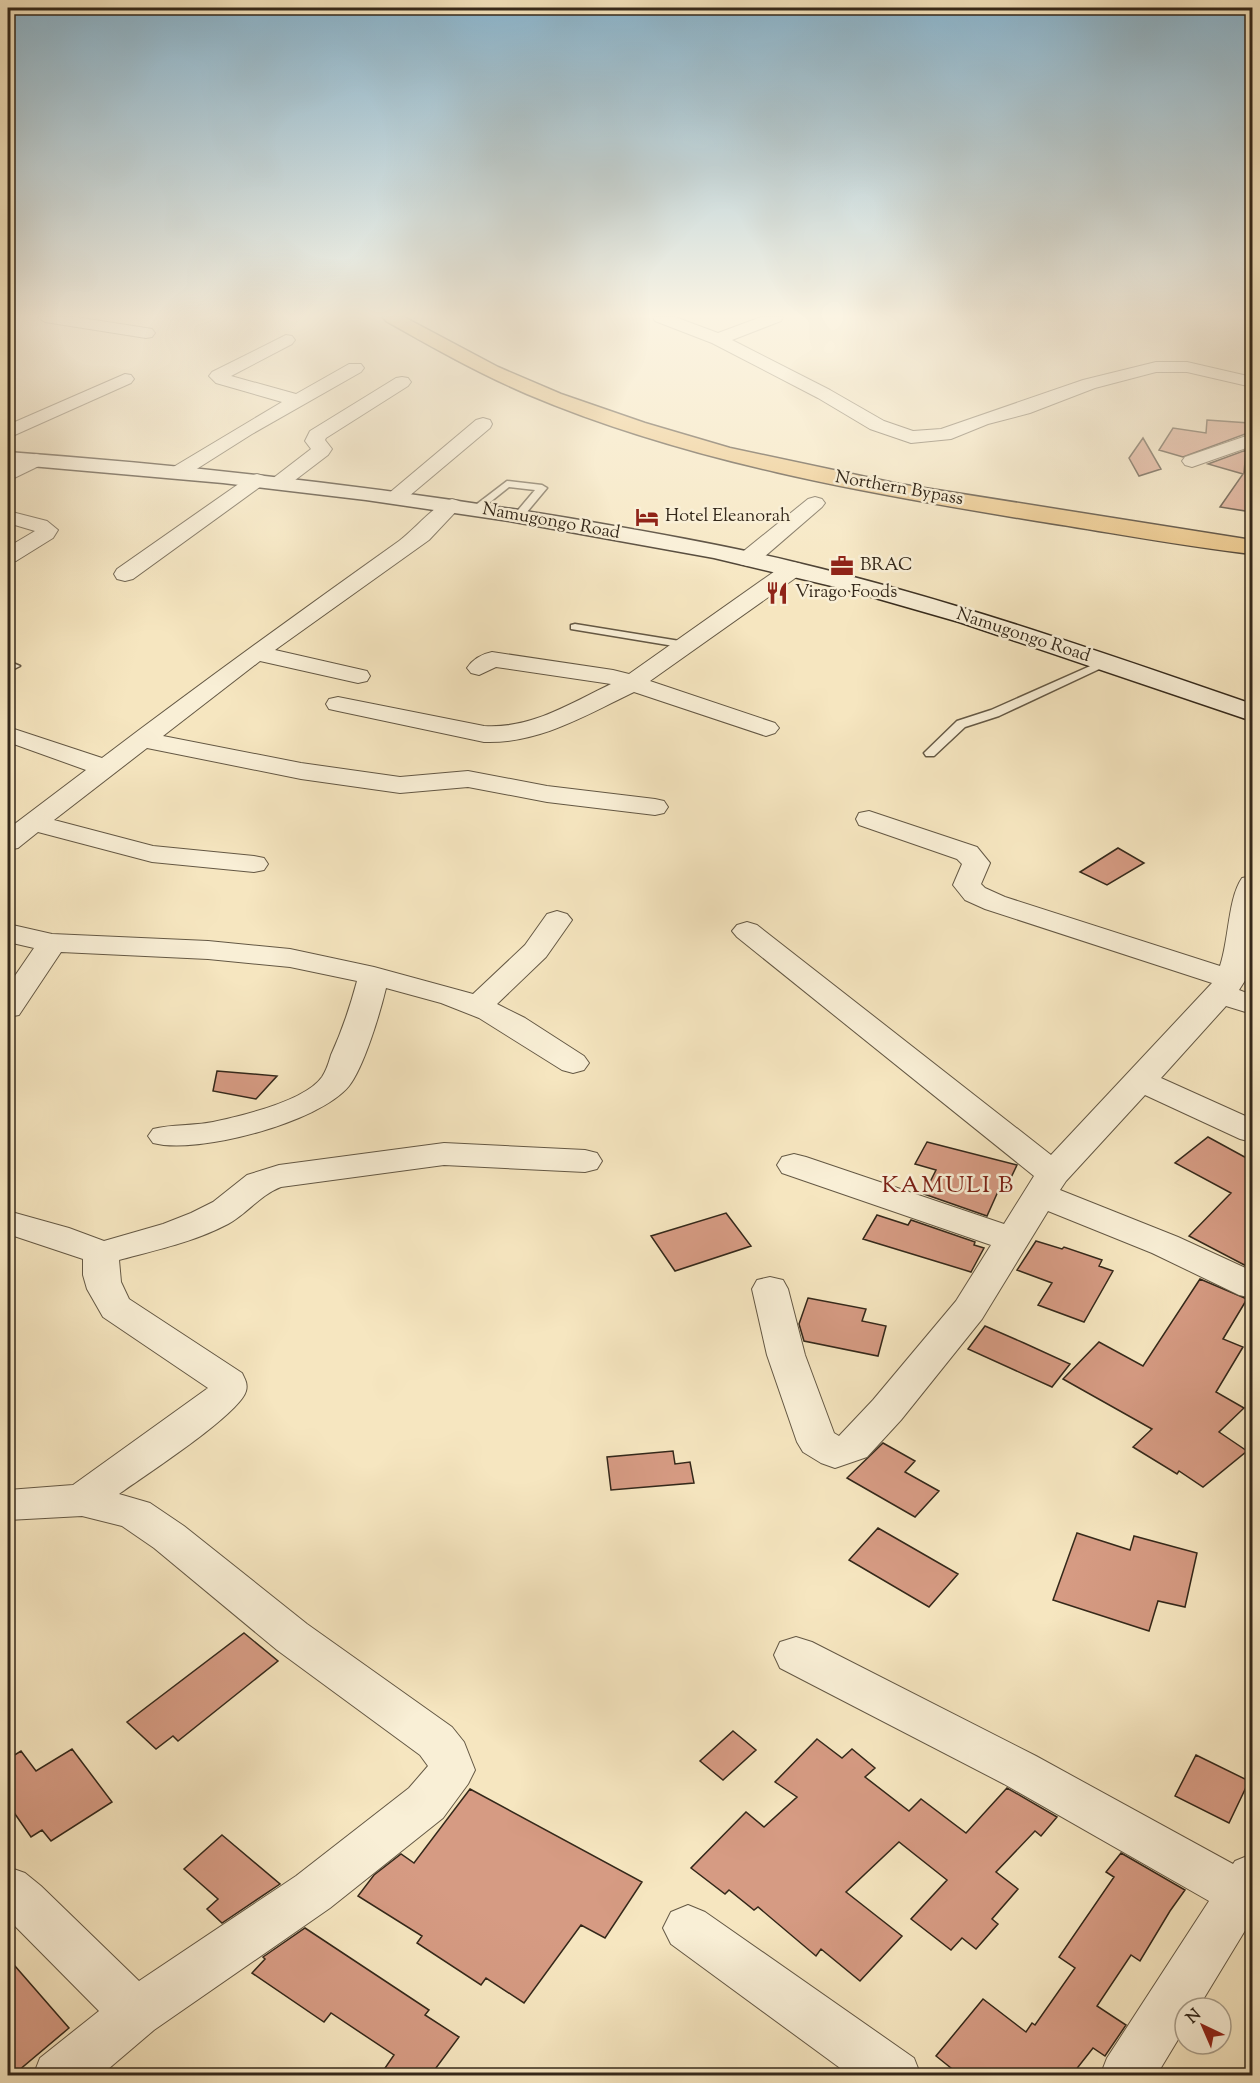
<svg xmlns="http://www.w3.org/2000/svg" width="1260" height="2083" font-family="'Sorts Mill Goudy',serif">
<style>
.building{fill:#d69b83;stroke:#34281a;stroke-width:1.5}
.lines{fill:none;stroke-linecap:round;stroke-linejoin:round}
.service-casing{stroke:#645844;stroke-width:3}
.minor-casing{stroke:#645844;stroke-width:2}
.secondary-casing{stroke:#34281a;stroke-width:3}
.motorway-casing{stroke:#34281a;stroke-width:3}
.service{fill:#f9efd6;fill-rule:evenodd}
.minor{fill:#f9efd6;fill-rule:evenodd}
.secondary{fill:#f9efd6;fill-rule:evenodd}
.motorway{fill:#ebc380;fill-rule:evenodd}
.labels{text-anchor:middle;dominant-baseline:central;stroke-width:5;stroke-linejoin:round;paint-order:stroke}
.far-street-label{font-size:18px;fill:#34281a;stroke:#f9efd6}
.far-poi-label{font-size:18px;fill:#34281a;stroke:#f9efd6;text-anchor:start}
.quarter-label{font-size:24px;letter-spacing:1.5px;fill:#7a1f14;stroke:#f9efd6}
</style>
<rect width="100%" height="100%" fill="#f6e6c0"/>
<filter id="stains"><feTurbulence type="fractalNoise" baseFrequency=".00333" numOctaves="4"/><feColorMatrix values="0 0 0 0 .2 0 0 0 0 .09 0 0 0 0 .02 0 0 0 .5 -.17"/></filter>
<radialGradient id="worn" r=".72"><stop offset=".6" stop-color="#630" stop-opacity="0"/><stop offset="1" stop-color="#630" stop-opacity=".3"/></radialGradient>
<path class="building" d="M 1207,420 L 1249,423 L 1248,433 L 1183,457 L 1159,450 L 1173,428 L 1206,433 Z
M 1143,438 L 1161,469 L 1139,476 L 1129,458 Z
M 1246,450 L 1244,473 L 1252,460 L 1252,512 L 1220,507 L 1243,474 L 1208,464 Z
M 1118,848 L 1144,863 L 1107,885 L 1080,872 Z
M 217,1071 L 277,1076 L 256,1099 L 213,1091 Z
M 1208,1137 L 1252,1161 L 1252,1269 L 1189,1236 L 1231,1193 L 1175,1163 Z
M 927,1142 L 1017,1165 L 1006,1188 L 1000,1187 L 987,1216 L 924,1194 L 936,1170 L 915,1164 Z
M 726,1213 L 751,1246 L 675,1271 L 651,1236 Z
M 877,1215 L 908,1225 L 911,1220 L 975,1242 L 974,1245 L 984,1248 L 971,1272 L 863,1239 Z
M 1036,1241 L 1062,1249 L 1064,1247 L 1102,1260 L 1099,1266 L 1113,1271 L 1084,1322 L 1038,1305 L 1052,1283 L 1017,1270 Z
M 1200,1279 L 1247,1299 L 1223,1339 L 1243,1347 L 1216,1392 L 1244,1408 L 1219,1432 L 1247,1451 L 1203,1487 L 1179,1471 L 1177,1474 L 1133,1447 L 1152,1429 L 1063,1379 L 1099,1342 L 1143,1366 Z
M 808,1298 L 866,1309 L 862,1321 L 886,1326 L 878,1356 L 804,1341 L 799,1324 Z
M 985,1326 L 1024,1343 L 1070,1364 L 1052,1387 L 968,1349 Z
M 883,1443 L 915,1461 L 905,1472 L 939,1491 L 915,1517 L 847,1478 Z
M 673,1451 L 675,1464 L 690,1462 L 694,1483 L 611,1490 L 607,1457 Z
M 878,1528 L 958,1574 L 929,1607 L 849,1560 Z
M 1077,1533 L 1130,1550 L 1134,1536 L 1197,1553 L 1185,1607 L 1158,1601 L 1149,1631 L 1053,1600 Z
M 244,1633 L 278,1661 L 178,1741 L 173,1736 L 156,1749 L 127,1722 Z
M 733,1731 L 756,1750 L 723,1780 L 700,1761 Z
M 817,1739 L 842,1758 L 852,1749 L 875,1768 L 865,1777 L 909,1811 L 921,1799 L 966,1833 L 1007,1788 L 1057,1817 L 1041,1836 L 1035,1831 L 996,1872 L 1018,1889 L 992,1919 L 998,1924 L 976,1949 L 962,1938 L 951,1950 L 911,1919 L 947,1880 L 899,1842 L 846,1892 L 902,1936 L 860,1981 L 821,1949 L 816,1956 L 758,1907 L 754,1910 L 729,1890 L 725,1894 L 691,1868 L 746,1812 L 764,1827 L 797,1797 L 775,1782 Z
M 72,1749 L 112,1802 L 51,1841 L 42,1830 L 31,1837 L 8,1804 L 8,1759 L 21,1751 L 36,1771 Z
M 1196,1755 L 1249,1781 L 1229,1823 L 1175,1796 Z
M 470,1789 L 642,1882 L 605,1938 L 581,1925 L 524,2003 L 486,1978 L 481,1985 L 417,1943 L 422,1936 L 358,1896 L 374,1875 L 401,1854 L 414,1863 Z
M 222,1835 L 280,1884 L 222,1923 L 207,1909 L 218,1899 L 184,1869 Z
M 1121,1853 L 1185,1890 L 1170,1911 L 1140,1961 L 1131,1955 L 1097,2006 L 1126,2025 L 1105,2056 L 1093,2048 L 1071,2076 L 961,2076 L 936,2056 L 983,1999 L 1026,2032 L 1032,2023 L 1035,2025 L 1075,1968 L 1059,1957 L 1114,1877 L 1106,1872 Z
M 305,1928 L 429,2010 L 425,2015 L 459,2037 L 430,2076 L 396,2076 L 385,2068 L 394,2055 L 331,2013 L 324,2022 L 252,1973 L 265,1959 L 263,1957 Z
M 8,1958 L 69,2028 L 12,2076 L 8,2076 Z"/>
<g class="lines">
<g class="service-casing">
<path id="service" d="M 507,481 L 542,485 L 547,488 L 522,518 L 513,516 L 535,490 L 509,487 L 479,511 L 473,511 L 473,507 Z
M 575,624 L 686,642 L 692,645 L 686,648 L 571,629 L 571,625 Z
M 1106,659 L 1110,660 L 1110,664 L 999,716 L 965,727 L 934,756 L 926,756 L 924,753 L 957,721 L 991,710 Z
M 8,661 L 20,666 L 14,669 L 8,668 Z"/>
</g>
<g class="minor-casing">
<path id="minor" d="M 37,317 L 75,317 L 146,328 L 152,329 L 155,333 L 152,337 L 146,338 L 45,322 Z
M 653,317 L 675,317 L 718,333 L 761,317 L 783,317 L 781,321 L 732,340 L 830,390 L 884,421 L 913,431 L 941,429 L 1083,380 L 1156,362 L 1187,362 L 1252,377 L 1252,387 L 1187,372 L 1156,372 L 1095,388 L 1030,413 L 988,424 L 951,439 L 911,443 L 870,429 L 818,398 L 712,343 L 655,321 Z
M 286,335 L 292,336 L 295,340 L 292,344 L 231,376 L 296,394 L 349,364 L 361,364 L 364,368 L 361,372 L 252,434 L 184,477 L 170,477 L 167,473 L 170,469 L 282,402 L 216,383 L 209,376 L 212,372 Z
M 125,374 L 131,375 L 134,379 L 131,383 L 8,438 L 8,425 Z
M 402,377 L 408,378 L 411,382 L 408,386 L 326,438 L 325,440 L 332,449 L 328,455 L 286,487 L 272,487 L 269,483 L 272,479 L 311,449 L 305,441 L 310,431 L 396,378 Z
M 483,418 L 490,420 L 492,424 L 490,428 L 402,502 L 388,502 L 385,498 L 388,494 L 476,420 Z
M 1252,434 L 1252,446 L 1192,467 L 1185,465 L 1182,461 L 1185,457 Z
M 36,454 L 43,456 L 46,460 L 43,464 L 8,481 L 8,467 Z
M 257,474 L 264,476 L 267,480 L 264,484 L 133,579 L 125,581 L 117,579 L 114,574 L 117,569 L 250,476 Z
M 815,497 L 822,499 L 825,503 L 822,507 L 756,564 L 748,566 L 740,564 L 737,559 L 740,554 L 808,499 Z
M 452,499 L 459,501 L 462,505 L 429,540 L 275,650 L 367,671 L 370,676 L 367,681 L 358,683 L 260,661 L 163,736 L 301,763 L 400,777 L 468,771 L 547,786 L 655,799 L 664,801 L 668,807 L 664,813 L 655,815 L 547,802 L 468,787 L 400,793 L 301,779 L 147,748 L 54,820 L 153,846 L 254,856 L 264,858 L 268,864 L 264,870 L 254,872 L 152,862 L 38,832 L 18,848 L 8,850 L 8,829 L 86,770 L 8,742 L 8,727 L 102,758 C 200,684 299,612 399,541 C 414,530 436,503 452,499 Z
M 8,511 L 47,521 L 58,530 L 53,538 L 16,561 L 8,562 L 8,547 L 35,531 L 8,523 Z
M 793,562 L 801,564 L 804,569 L 801,574 L 650,681 L 775,723 L 779,728 L 775,733 L 766,736 L 634,692 C 586,715 539,744 484,742 L 338,711 L 329,709 L 326,704 L 329,699 L 338,697 L 484,726 C 531,729 569,704 611,684 L 496,667 L 479,675 L 471,673 L 467,668 C 473,659 482,654 492,652 L 613,670 L 629,674 L 785,564 Z
M 869,811 L 977,847 L 990,863 L 981,884 L 985,888 L 1005,897 L 1220,966 C 1229,940 1228,898 1242,878 L 1252,876 L 1252,956 L 1246,979 L 1239,990 L 1252,995 L 1252,1014 L 1226,1006 L 1161,1078 L 1252,1119 L 1252,1142 L 1240,1139 L 1145,1095 L 1066,1181 L 1060,1190 L 1178,1237 L 1252,1271 L 1252,1298 L 1239,1295 L 1152,1253 L 1048,1211 L 982,1319 L 901,1420 L 867,1457 L 835,1468 L 821,1463 L 803,1452 L 797,1442 L 767,1355 L 752,1289 L 757,1280 L 770,1277 L 783,1280 L 788,1289 L 805,1355 L 834,1433 L 839,1436 L 873,1400 L 956,1301 L 991,1245 L 782,1173 L 777,1165 L 782,1157 L 794,1154 L 806,1157 L 1004,1224 L 1034,1176 L 737,937 L 732,931 L 737,925 L 747,922 L 757,925 L 1051,1155 L 1212,983 L 985,909 L 965,900 L 953,885 L 962,864 L 957,859 L 859,825 L 856,819 L 859,813 Z
M 557,911 L 567,914 L 572,920 L 546,957 L 497,1004 L 525,1018 L 584,1056 L 589,1063 L 584,1070 L 573,1073 L 562,1070 L 479,1018 L 441,1003 L 386,988 C 380,1013 364,1067 349,1086 C 320,1122 198,1155 153,1143 L 148,1136 L 153,1129 C 173,1124 193,1126 213,1122 C 241,1116 305,1101 322,1077 C 326,1071 329,1062 331,1055 C 342,1031 350,1007 357,981 L 290,967 L 208,959 L 61,952 L 19,1015 L 8,1017 L 8,986 L 34,948 L 8,942 L 8,924 L 52,934 L 208,941 L 290,949 L 374,967 L 473,994 L 525,945 L 547,914 Z
M 444,1143 L 585,1150 L 597,1153 L 602,1161 L 597,1169 L 585,1172 L 444,1165 L 281,1187 C 260,1195 248,1213 228,1224 C 194,1242 156,1250 119,1260 L 121,1282 L 129,1299 L 242,1373 C 245,1379 248,1384 246,1391 C 240,1414 144,1476 119,1494 L 150,1503 L 184,1526 L 307,1624 L 452,1727 L 464,1742 L 475,1770 L 468,1784 L 443,1818 L 330,1908 L 154,2030 L 100,2076 L 33,2076 L 40,2058 L 99,2011 L 8,1919 L 8,1867 L 25,1873 L 41,1886 L 139,1981 L 296,1876 L 409,1788 L 428,1766 L 420,1755 L 277,1650 L 154,1548 L 122,1526 L 82,1516 L 8,1520 L 8,1490 L 73,1485 L 208,1388 L 103,1317 L 87,1289 L 83,1275 L 83,1259 L 8,1234 L 8,1211 L 69,1228 L 104,1241 L 163,1224 L 191,1213 L 213,1202 L 247,1175 L 279,1165 Z
M 796,1637 L 812,1642 L 1036,1756 L 1233,1864 L 1235,1861 L 1252,1854 L 1252,1919 L 1198,2008 L 1185,2008 L 1185,2028 L 1156,2076 L 1100,2076 L 1107,2058 L 1209,1901 L 1004,1784 L 780,1668 L 774,1655 L 780,1642 Z
M 688,1905 L 705,1912 L 914,2058 L 921,2076 L 851,2076 L 671,1944 L 663,1928 L 671,1912 Z"/>
</g>
<g class="secondary-casing">
<path id="secondary" d="M 8,452 C 196,466 382,487 568,518 C 643,531 719,544 794,562 C 950,599 1101,652 1252,704 L 1252,721 L 959,622 L 844,589 L 714,558 L 509,521 L 366,500 L 223,483 L 8,464 Z"/>
</g>
<g class="motorway-casing">
<path id="motorway" d="M 383,317 L 404,317 L 498,367 L 561,394 L 645,423 L 730,448 L 899,484 L 1252,540 L 1252,554 C 1181,546 1109,532 1037,521 C 865,493 688,462 527,394 C 478,373 432,347 386,321 Z"/>
</g>
<use href="#service" class="service"/>
<use href="#minor" class="minor"/>
<use href="#secondary" class="secondary"/>
<use href="#motorway" class="motorway"/>
</g>
<linearGradient id="sky" x2="0" y2="1"><stop stop-color="#8ab8d3"/><stop offset="0.52" stop-color="#fbf4e3"/><stop offset="1" stop-color="#fbf4e3" stop-opacity="0"/></linearGradient>
<rect width="1260" height="608" fill="url(#sky)"/>
<defs>
<g id="hotel-bare" transform="scale(1.8)"><path d="M-6-4.5h1.5V1H6V5H4.5V3h-9V5H-6ZM-4 0a1.8 1.8 0 1 1 3.6 0ZM.5 0V-2.5h3Q6-2.5 6 0Z" fill="#8f2418" stroke="#f9efd6" stroke-width="2.5" paint-order="stroke"/></g>
<g id="office-bare" transform="scale(1.8)"><path d="M-6-3h4V-5.5h4V-3h4V5H-6ZM-1-4.5V-3h2v-1.5ZM-6 0V1H6V0Z" fill="#8f2418" stroke="#f9efd6" stroke-width="2.5" paint-order="stroke"/></g>
<g id="restaurant-bare" transform="scale(1.8)"><path d="M-5-6h1v4h1v-4h1v4h1v-4h1v5L-1.5 .5V6h-2V.5L-5-1ZM5-6V6H3V1.5H1.5Q1.5-4 5-6Z" fill="#8f2418" stroke="#f9efd6" stroke-width="2.5" paint-order="stroke"/></g>
</defs>
<g fill-rule="evenodd">
<use href="#hotel-bare" x="647" y="517"/>
<use href="#office-bare" x="842" y="566"/>
<use href="#restaurant-bare" x="777" y="593"/>
</g>
<g class="labels">
<g class="far-street-label">
<text transform="translate(899 489) rotate(10)">Northern Bypass</text>
<text transform="translate(551 522) rotate(10)">Namugongo Road</text>
<text transform="translate(1023 636) rotate(18)">Namugongo Road</text>
</g>
<g class="far-poi-label">
<text x="665" y="517">Hotel Eleanorah</text>
<text x="860" y="566">BRAC</text>
<text x="795" y="593">Virago Foods</text>
</g>
<g class="quarter-label">
<text x="948" y="1186">KAMULI B</text>
</g>
</g>
<rect width="1260" height="2083" fill="none" stroke="#f6e6c0" stroke-width="30"/>
<rect x="9" y="9" width="1242" height="2065" fill="none" stroke="#34281a" stroke-width="3"/>
<rect x="15" y="15" width="1230" height="2053" fill="none" stroke="#34281a" stroke-width="1.5"/>
<g transform="translate(1203 2026) rotate(316)"><circle r="28" fill="#f9efd6" stroke="#aa9f8b" stroke-width="1.5"/>
<path d="M0-4.5L10 22L0 15L-10 22Z" fill="#8f2418"/>
<text y="-9" font-size="16" font-weight="bold" text-anchor="middle" fill="#34281a">N</text>
</g>
<rect width="100%" height="100%" filter="url(#stains)"/>
<rect width="100%" height="100%" fill="url(#worn)"/>
</svg>
